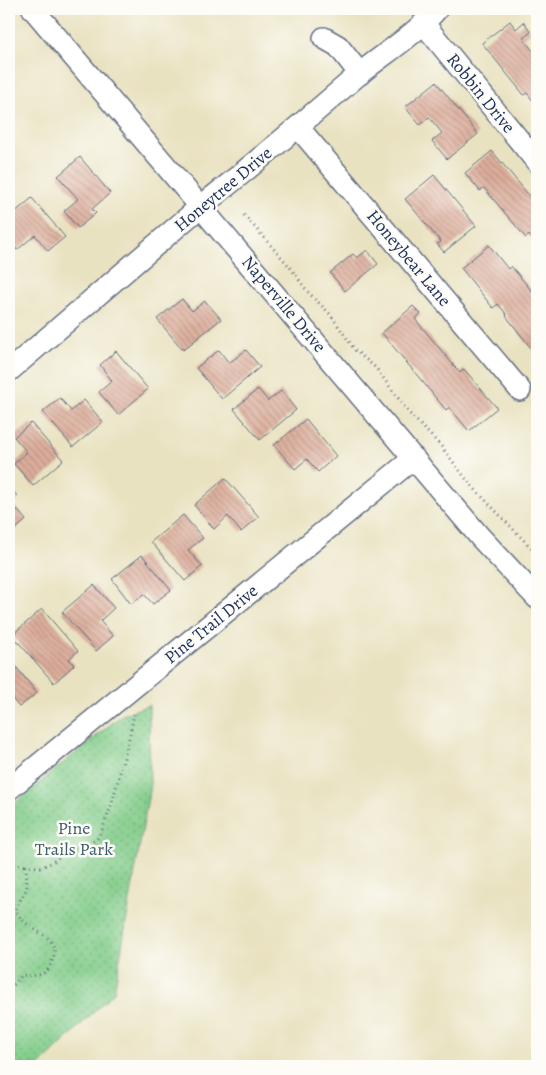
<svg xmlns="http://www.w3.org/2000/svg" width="546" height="1075" font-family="Alegreya,serif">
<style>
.park{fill:url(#park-dots);stroke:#4e7e74}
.building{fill:url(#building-back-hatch)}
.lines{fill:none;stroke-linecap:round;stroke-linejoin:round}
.minor-casing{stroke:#636e81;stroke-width:24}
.path{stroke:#636e81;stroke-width:3;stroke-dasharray:1 4;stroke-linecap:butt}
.minor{stroke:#fff;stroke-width:21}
.labels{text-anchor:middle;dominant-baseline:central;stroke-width:5;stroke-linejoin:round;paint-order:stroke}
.street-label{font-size:18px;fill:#1b2f5e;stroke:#fdfcf7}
.park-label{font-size:18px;fill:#3a5e6b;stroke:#fdfcf7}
</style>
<defs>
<pattern id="park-dots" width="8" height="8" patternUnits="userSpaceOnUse" patternTransform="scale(1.25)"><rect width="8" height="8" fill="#81cc89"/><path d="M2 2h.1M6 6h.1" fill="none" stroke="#69a673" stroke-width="1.8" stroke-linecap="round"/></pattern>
<pattern id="building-back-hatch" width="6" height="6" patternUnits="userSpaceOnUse" patternTransform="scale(1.25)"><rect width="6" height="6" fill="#ddae9b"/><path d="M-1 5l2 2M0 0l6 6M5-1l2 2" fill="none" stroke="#b28e82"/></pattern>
</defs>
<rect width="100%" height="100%" fill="#fdfcf7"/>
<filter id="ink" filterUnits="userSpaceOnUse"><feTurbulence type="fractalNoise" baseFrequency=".02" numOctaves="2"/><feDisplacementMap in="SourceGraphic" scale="10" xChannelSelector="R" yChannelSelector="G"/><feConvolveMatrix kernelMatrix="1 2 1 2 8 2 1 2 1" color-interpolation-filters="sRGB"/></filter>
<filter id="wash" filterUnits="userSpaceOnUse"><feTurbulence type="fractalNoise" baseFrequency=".0096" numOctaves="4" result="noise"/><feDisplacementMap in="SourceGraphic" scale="20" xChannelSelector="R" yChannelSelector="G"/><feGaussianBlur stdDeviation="1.12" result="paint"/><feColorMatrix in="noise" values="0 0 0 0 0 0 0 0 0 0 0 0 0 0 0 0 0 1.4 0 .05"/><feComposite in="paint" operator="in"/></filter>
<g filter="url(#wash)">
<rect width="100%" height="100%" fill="#e9e2c1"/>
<path class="park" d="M 149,705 L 150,786 L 114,992 L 39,1066 L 9,1066 L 9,808 L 122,715 Z"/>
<g id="blocks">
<path class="building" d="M 510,21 L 516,29 L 524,22 L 531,32 L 523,38 L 537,56 L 537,106 L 527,93 L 524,95 L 482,43 Z
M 436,82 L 478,134 L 447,159 L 432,141 L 442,133 L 429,117 L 420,125 L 405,107 Z
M 492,151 L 537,205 L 537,245 L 529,235 L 526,238 L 484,188 L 480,191 L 465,173 Z
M 80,157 L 110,193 L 92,209 L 96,213 L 78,228 L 64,211 L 78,199 L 58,176 Z
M 434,175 L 476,226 L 444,252 L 437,244 L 441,242 L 405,199 Z
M 32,198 L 65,237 L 48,251 L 35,235 L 17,250 L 9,240 L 9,217 Z
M 489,245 L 508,269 L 511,266 L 537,297 L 537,356 L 506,316 L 507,315 L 498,304 L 493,308 L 461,268 Z
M 367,250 L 378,264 L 345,291 L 330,273 L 353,254 L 357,258 Z
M 182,299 L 192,311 L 205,301 L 221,319 L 183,350 L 157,319 Z
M 413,306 L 421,314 L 415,319 L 460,373 L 464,369 L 497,408 L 469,431 L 449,407 L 446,410 L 382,333 Z
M 219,350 L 229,363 L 246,350 L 260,367 L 222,399 L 196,368 Z
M 116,351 L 148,389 L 118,415 L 99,392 L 112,381 L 100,365 Z
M 258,389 L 268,401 L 281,391 L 296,410 L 260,440 L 234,409 Z
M 60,398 L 71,411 L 84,400 L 103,422 L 73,447 L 43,412 Z
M 306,419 L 336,456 L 318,472 L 307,459 L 295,469 L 274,445 Z
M 31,423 L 63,460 L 33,486 L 14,464 L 27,452 L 14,437 Z
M 225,478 L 259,517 L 241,532 L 228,516 L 214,529 L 194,505 Z
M 9,486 L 17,496 L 10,501 L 26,520 L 9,535 Z
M 183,515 L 203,538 L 188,550 L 202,566 L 185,581 L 151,542 Z
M 142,555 L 171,590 L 153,604 L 144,594 L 131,604 L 112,579 Z
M 94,585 L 114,608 L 100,621 L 113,636 L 96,651 L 62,612 Z
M 42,609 L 78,651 L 69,659 L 74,665 L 54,683 L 12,635 Z
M 9,658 L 37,693 L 19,707 L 10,696 L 9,698 Z"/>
</g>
</g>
<g filter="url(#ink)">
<use href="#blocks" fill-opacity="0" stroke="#636e81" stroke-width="1"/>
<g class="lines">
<g class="minor-casing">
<path id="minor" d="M 33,9 L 480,537 L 537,598
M 424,24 L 537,162
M 324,38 L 338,46 L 360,74
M 298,127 L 520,390
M 9,371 L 200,207 C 254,165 306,120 358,75 C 385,53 415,35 437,9
M 9,789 L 414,458"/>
</g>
<path class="path" d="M 244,215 L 290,267 L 307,291 L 330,314 L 355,350 L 376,368 L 409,413 L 441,446 L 470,484 L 537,554
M 9,863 L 26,866
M 9,987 L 15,984 L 22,975 C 32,976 45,977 50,966 C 64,938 41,937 25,922 C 21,919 18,914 15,910 L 27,888 L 26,866 L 42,867 L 53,862 L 65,852 L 75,847 L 87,845 L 97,839 L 103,828 L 112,803 L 129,739 L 134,714"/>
<use href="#minor" class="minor"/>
</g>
</g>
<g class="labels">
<g class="street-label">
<text transform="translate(481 93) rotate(51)">Robbin Drive</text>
<text transform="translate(223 189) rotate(-40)">Honeytree Drive</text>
<text transform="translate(409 258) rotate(50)">Honeybear Lane</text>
<text transform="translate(284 304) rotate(50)">Naperville Drive</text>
<text transform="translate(211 624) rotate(-39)">Pine Trail Drive</text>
</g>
<g class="park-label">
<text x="74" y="828">Pine<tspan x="74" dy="21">Trails Park</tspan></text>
</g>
</g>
<rect width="546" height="1075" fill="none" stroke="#fdfcf7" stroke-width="30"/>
</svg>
